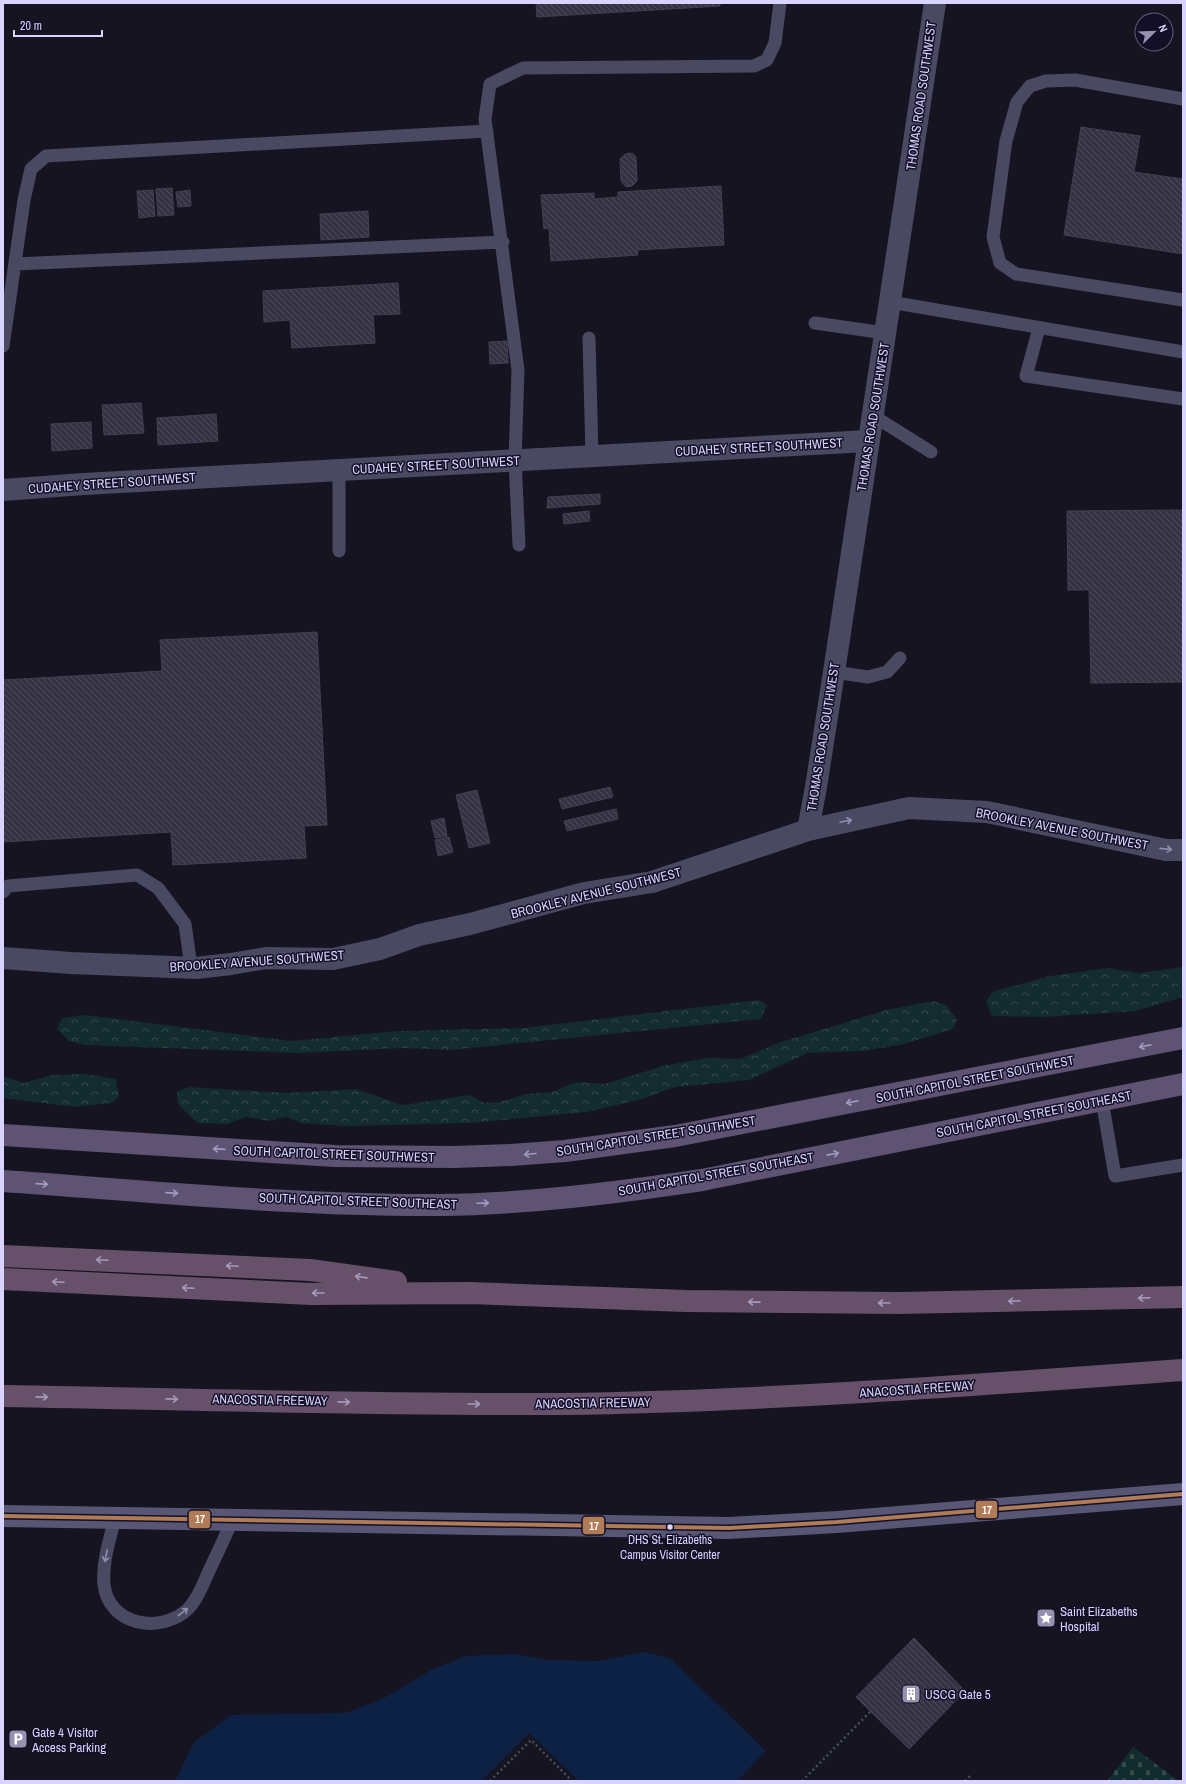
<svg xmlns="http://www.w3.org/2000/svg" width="1186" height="1784" font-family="'Archivo Narrow',sans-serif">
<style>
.forest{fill:url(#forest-crowns)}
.cemetery{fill:url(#cemetery-stones)}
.water{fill:#0d2144}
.building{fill:url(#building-back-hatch);stroke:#433f54}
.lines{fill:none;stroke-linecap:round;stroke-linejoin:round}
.path{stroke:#44505f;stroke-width:2.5;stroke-dasharray:2 3;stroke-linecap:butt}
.lane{stroke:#4a4962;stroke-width:13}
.street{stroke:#4a4962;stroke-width:22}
.secondary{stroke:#575674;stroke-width:22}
.primary{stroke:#5e5373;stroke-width:22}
.highway{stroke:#67516a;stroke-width:22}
.bus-1-casing{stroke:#130f26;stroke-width:7}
.bus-1{stroke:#b07c57;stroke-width:4}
.oneway{stroke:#928eb0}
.oneway2{stroke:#a29ac0}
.oneway3{stroke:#a699bc}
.bus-dot{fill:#d9d4ff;stroke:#130f26;stroke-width:1.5}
.labels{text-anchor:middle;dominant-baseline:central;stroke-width:3;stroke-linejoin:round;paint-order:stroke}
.bus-label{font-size:12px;fill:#d9d4ff;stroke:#130f26}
.street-label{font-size:13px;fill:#d9d4ff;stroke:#130f26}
.poi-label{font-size:13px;fill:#d9d4ff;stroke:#130f26;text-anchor:start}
.line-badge{stroke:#130f26;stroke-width:1.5}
.badge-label{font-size:11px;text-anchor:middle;font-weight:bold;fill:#fff}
</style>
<defs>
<pattern id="forest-crowns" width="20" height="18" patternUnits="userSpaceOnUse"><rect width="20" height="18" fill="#132c2d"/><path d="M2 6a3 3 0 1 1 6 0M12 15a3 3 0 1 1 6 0" fill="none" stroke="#354a4c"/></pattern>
<pattern id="cemetery-stones" width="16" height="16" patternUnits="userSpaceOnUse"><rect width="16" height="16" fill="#132c2d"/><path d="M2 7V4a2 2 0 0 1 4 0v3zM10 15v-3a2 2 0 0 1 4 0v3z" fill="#354a4c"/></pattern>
<pattern id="building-back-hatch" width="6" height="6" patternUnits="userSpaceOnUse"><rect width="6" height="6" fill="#343243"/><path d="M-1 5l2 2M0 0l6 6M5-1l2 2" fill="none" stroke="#514f5f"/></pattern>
</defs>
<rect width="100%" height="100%" fill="#161421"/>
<path class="forest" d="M 1183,967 L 1183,997 L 1135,1011 L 1044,1017 L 992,1016 L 986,1002 L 992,992 L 1050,976 L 1108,968 L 1139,973 Z
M 759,1000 L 767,1005 L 761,1019 L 451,1050 L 403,1048 L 299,1053 L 85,1045 L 69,1041 L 57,1029 L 62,1018 L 85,1015 L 291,1041 L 399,1031 L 524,1028 Z
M 933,1001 L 946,1005 L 957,1020 L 953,1029 L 904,1044 L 863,1051 L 808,1053 L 749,1080 L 675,1087 L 642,1099 L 587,1112 L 469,1123 L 347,1126 L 301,1123 L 286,1117 L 270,1121 L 246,1117 L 227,1124 L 197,1123 L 178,1104 L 177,1092 L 189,1087 L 286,1093 L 356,1089 L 403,1105 L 470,1095 L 484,1103 L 500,1102 L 526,1094 L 552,1092 L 576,1082 L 604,1084 L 667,1065 L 708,1058 L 740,1059 L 778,1043 L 887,1010 Z
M 85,1074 L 116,1079 L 119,1097 L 111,1103 L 74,1107 L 3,1098 L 3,1076 L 24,1083 L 52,1075 Z"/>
<path class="cemetery" d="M 1133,1747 L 1179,1781 L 1107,1781 Z"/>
<path class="water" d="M 644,1652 L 671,1659 L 766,1751 L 737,1781 L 579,1781 L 529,1733 L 481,1781 L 175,1781 L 194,1742 L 231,1715 L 346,1713 L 386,1697 L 431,1670 L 466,1656 L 516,1654 L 547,1660 L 598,1661 Z"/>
<path class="building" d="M 536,3 L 720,3 L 720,6 L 537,17 Z
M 1081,127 L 1140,136 L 1134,172 L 1183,179 L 1183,254 L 1064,235 Z
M 629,153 L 633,154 L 636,157 L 637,181 L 632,186 L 626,187 L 621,181 L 620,159 L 624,155 Z
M 721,186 L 724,245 L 637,250 L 638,255 L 551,261 L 549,228 L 544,229 L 541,195 L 594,193 L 594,199 L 618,197 L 618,192 Z
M 172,188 L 174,215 L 158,216 L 156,189 Z
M 153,190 L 155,216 L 139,218 L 137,191 Z
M 190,190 L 191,206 L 178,207 L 176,192 Z
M 368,211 L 369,237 L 321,240 L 320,214 Z
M 398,283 L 400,314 L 373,315 L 375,343 L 292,348 L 290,320 L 264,322 L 263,291 Z
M 507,341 L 508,363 L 490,364 L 489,342 Z
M 141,403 L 144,433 L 104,435 L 102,405 Z
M 216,414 L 218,441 L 158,445 L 157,418 Z
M 91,422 L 92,448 L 52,451 L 51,424 Z
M 600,494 L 600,504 L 547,508 L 548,497 Z
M 1183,510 L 1183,682 L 1091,683 L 1089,590 L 1068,590 L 1067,511 Z
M 589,511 L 590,521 L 564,524 L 563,514 Z
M 317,632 L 327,825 L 304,826 L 306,858 L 173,865 L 171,832 L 3,842 L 3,680 L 162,671 L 160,640 Z
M 610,787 L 613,797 L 562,809 L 559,799 Z
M 477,790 L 490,843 L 469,848 L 456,795 Z
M 616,809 L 618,819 L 567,831 L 564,821 Z
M 444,818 L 447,836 L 435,838 L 431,821 Z
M 449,837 L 453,852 L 438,856 L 435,840 Z
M 914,1638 L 965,1691 L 909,1749 L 856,1697 Z"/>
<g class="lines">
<path class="path" d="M 490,1781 L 531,1740 L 572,1781
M 802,1781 L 871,1711
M 965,1781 L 970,1776"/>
<path class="lane" d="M 1183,99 L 1075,80 L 1046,81 L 1030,86 L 1017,102 L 1006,141 L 993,237 L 1000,263 L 1016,274 L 1183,300
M 15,264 L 503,242
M 890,302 L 1183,352
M 815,323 L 885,333
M 1039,328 L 1026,376 L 1183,399
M 589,338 L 592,456
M 3,346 L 24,200 L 31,169 L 46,156 L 487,131
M 872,415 L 931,452
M 519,545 L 515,460 L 518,370 L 485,119 L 490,84 L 523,68 L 754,66 L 767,60 L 775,43 L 780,3
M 339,551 L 339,470
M 834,672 L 868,677 L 887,672 L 900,658
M 3,892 L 8,886 L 137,875 L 158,888 L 185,924 L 191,967
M 1102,1100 L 1115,1176 L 1183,1165
M 115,1518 C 110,1539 102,1562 104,1584 C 108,1626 162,1635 189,1608 C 199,1597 203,1584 209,1571 C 217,1554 225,1537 232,1521"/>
<path class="street" d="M 3,490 L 84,484 L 868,441
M 808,830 L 816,787 L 834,672 L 935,3
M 3,958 L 71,963 L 196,968 L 231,964 L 266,958 L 333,959 L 380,949 L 419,935 L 470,924 L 584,893 L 652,882 L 808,830 L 909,808 L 987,812 L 1166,850 L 1183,850"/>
<path class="secondary" d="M 3,1516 L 729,1528 L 837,1522 L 1183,1494"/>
<path class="primary" d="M 3,1135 L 335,1156 L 454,1157 L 511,1155 L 565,1151 L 675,1136 L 1183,1038
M 3,1181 C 148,1191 294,1206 439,1205 C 527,1204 615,1193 702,1180 L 1183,1084"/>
<path class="highway" d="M 3,1256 L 310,1270 L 396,1282
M 3,1279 L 312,1294 L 469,1293 L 686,1301 L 900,1303 L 1183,1297
M 3,1396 C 189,1399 375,1405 561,1404 C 769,1401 976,1385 1183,1370"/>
<g class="bus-1-casing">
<path id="bus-1" d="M 3,1516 L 729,1528 L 837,1522 L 1183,1494"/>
</g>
<use href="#bus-1" class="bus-1"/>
</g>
<defs><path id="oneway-shaft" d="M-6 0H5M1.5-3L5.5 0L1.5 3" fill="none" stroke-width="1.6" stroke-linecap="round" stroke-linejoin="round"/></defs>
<g class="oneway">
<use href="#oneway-shaft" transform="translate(846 821) rotate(-12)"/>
<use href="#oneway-shaft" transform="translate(1166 849) rotate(6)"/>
<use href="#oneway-shaft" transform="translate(106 1556) rotate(102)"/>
<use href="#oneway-shaft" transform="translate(183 1612) rotate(-38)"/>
</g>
<g class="oneway2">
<use href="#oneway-shaft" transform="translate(1145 1046) rotate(169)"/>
<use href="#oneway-shaft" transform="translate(852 1102) rotate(169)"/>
<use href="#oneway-shaft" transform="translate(219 1149) rotate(-176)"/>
<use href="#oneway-shaft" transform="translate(530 1154) rotate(175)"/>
<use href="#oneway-shaft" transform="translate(833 1154) rotate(-11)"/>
<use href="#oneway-shaft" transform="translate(42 1184) rotate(4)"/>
<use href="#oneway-shaft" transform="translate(172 1193) rotate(4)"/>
<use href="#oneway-shaft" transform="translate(483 1203) rotate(-2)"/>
</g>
<g class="oneway3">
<use href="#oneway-shaft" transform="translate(102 1260) rotate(-177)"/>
<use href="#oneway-shaft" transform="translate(232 1266) rotate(-177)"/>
<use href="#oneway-shaft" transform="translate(361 1277) rotate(-172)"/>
<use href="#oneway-shaft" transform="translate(58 1282) rotate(-177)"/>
<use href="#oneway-shaft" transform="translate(188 1288) rotate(-177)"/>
<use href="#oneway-shaft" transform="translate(318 1293) rotate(-180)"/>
<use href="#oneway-shaft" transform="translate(1144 1298) rotate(178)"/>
<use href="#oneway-shaft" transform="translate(1014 1301) rotate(179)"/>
<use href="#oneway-shaft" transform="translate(754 1302) rotate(-179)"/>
<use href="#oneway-shaft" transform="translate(884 1303) rotate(-180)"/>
<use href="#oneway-shaft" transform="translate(42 1397) rotate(1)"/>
<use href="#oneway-shaft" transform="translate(172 1399) rotate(1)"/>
<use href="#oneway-shaft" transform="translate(344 1402) rotate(1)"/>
<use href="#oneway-shaft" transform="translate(474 1404)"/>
</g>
<defs>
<g id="sight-square" transform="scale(1)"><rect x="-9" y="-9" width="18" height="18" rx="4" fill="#9591b1" stroke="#130f26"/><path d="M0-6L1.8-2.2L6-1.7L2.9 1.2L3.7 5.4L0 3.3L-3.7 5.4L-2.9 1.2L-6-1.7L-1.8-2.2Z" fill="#fff"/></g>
<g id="building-square" transform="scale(1)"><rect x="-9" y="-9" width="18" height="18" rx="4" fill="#9591b1" stroke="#130f26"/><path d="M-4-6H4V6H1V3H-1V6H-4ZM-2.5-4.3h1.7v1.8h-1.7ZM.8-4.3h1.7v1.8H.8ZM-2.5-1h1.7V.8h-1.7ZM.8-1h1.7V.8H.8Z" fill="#fff"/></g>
<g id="parking-square" transform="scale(1)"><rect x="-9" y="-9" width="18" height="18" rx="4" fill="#9591b1" stroke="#130f26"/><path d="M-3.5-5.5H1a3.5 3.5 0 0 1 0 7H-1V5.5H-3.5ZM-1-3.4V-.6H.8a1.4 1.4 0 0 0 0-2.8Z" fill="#fff"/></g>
</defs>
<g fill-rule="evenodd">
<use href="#sight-square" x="1046" y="1618"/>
<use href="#building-square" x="911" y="1694"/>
<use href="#parking-square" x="18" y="1739"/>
</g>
<circle class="bus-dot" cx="670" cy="1527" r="3.5"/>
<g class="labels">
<g class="bus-label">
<text x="670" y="1540">DHS St. Elizabeths<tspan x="670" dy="15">Campus Visitor Center</tspan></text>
</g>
<g class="street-label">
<text transform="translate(921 96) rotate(-82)">THOMAS ROAD SOUTHWEST</text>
<text transform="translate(873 417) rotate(-81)">THOMAS ROAD SOUTHWEST</text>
<text transform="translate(759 447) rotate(-3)">CUDAHEY STREET SOUTHWEST</text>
<text transform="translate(436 465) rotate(-3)">CUDAHEY STREET SOUTHWEST</text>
<text transform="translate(112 483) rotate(-4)">CUDAHEY STREET SOUTHWEST</text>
<text transform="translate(823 737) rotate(-81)">THOMAS ROAD SOUTHWEST</text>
<text transform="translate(1062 829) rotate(11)">BROOKLEY AVENUE SOUTHWEST</text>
<text transform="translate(596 893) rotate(-14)">BROOKLEY AVENUE SOUTHWEST</text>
<text transform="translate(257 961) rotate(-4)">BROOKLEY AVENUE SOUTHWEST</text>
<text transform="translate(975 1079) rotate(-11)">SOUTH CAPITOL STREET SOUTHWEST</text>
<text transform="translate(1034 1114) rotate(-11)">SOUTH CAPITOL STREET SOUTHEAST</text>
<text transform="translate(656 1136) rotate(-9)">SOUTH CAPITOL STREET SOUTHWEST</text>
<text transform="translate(334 1154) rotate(2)">SOUTH CAPITOL STREET SOUTHWEST</text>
<text transform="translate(716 1174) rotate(-10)">SOUTH CAPITOL STREET SOUTHEAST</text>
<text transform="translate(358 1201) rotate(2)">SOUTH CAPITOL STREET SOUTHEAST</text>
<text transform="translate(917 1389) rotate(-4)">ANACOSTIA FREEWAY</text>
<text transform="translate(270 1400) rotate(1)">ANACOSTIA FREEWAY</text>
<text transform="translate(593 1403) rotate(-1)">ANACOSTIA FREEWAY</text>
</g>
<g class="poi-label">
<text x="1060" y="1611">Saint Elizabeths<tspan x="1060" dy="15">Hospital</tspan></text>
<text x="925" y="1694">USCG Gate 5</text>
<text x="32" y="1732">Gate 4 Visitor<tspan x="32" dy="15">Access Parking</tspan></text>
</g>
</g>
<g class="line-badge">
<rect x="975" y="1500" width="23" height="19" rx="4" fill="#b07c57"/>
<rect x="188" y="1510" width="23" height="19" rx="4" fill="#b07c57"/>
<rect x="582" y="1516" width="23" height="19" rx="4" fill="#b07c57"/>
</g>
<g class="badge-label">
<text x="987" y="1514">17</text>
<text x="200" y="1523">17</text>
<text x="594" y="1530">17</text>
</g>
<rect width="1186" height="1784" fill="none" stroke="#d9d4ff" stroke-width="8"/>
<g transform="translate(1154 32) rotate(67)"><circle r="19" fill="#130f26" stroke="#625e7d"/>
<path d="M0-3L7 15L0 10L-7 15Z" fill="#9591b1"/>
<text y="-6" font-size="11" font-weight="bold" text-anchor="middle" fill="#d9d4ff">N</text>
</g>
<path d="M14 30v6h88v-6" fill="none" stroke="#d9d4ff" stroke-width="2"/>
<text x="20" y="30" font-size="12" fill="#d9d4ff" stroke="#130f26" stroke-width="3" paint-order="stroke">20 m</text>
</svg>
